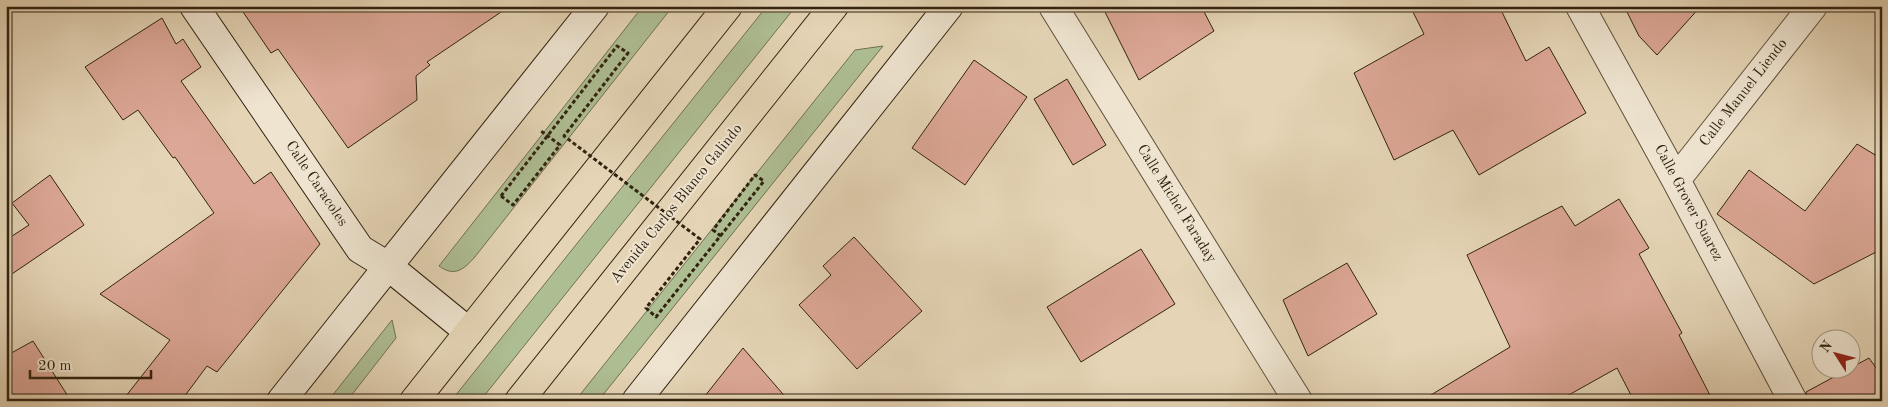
<svg xmlns="http://www.w3.org/2000/svg" width="1888" height="407" font-family="'Old Standard TT',serif">
<style>
.green{fill:#aebe93;stroke:#707052}
.building{fill:#dca796;stroke:#312310}
.lines{fill:none;stroke-linecap:round;stroke-linejoin:round}
.street-casing{stroke:#5e503a;stroke-width:30}
.secondary-casing{stroke:#312310;stroke-width:30}
.highway-casing{stroke:#312310;stroke-width:30}
.path{stroke:#312310;stroke-width:3;stroke-dasharray:4 2.5;stroke-linecap:butt}
.street{stroke:#eee4d0;stroke-width:28}
.secondary{stroke:#eee4d0;stroke-width:28}
.highway{stroke:#e5d5b6;stroke-width:28}
.path-bridge{stroke:#312310;stroke-width:3;stroke-dasharray:4 2.5;stroke-linecap:butt}
.labels{text-anchor:middle;dominant-baseline:central;stroke-width:4;stroke-linejoin:round;paint-order:stroke}
.street-label{font-size:15px;fill:#312310;stroke:#eee4d0}
</style>
<rect width="100%" height="100%" fill="#e5d5b6"/>
<filter id="stains"><feTurbulence type="fractalNoise" baseFrequency=".004" numOctaves="4"/><feColorMatrix values="0 0 0 0 .2 0 0 0 0 .09 0 0 0 0 .02 0 0 0 .5 -.17"/></filter>
<radialGradient id="worn" r=".72"><stop offset=".6" stop-color="#630" stop-opacity="0"/><stop offset="1" stop-color="#630" stop-opacity=".3"/></radialGradient>
<path class="green" d="M 643,6 L 673,6 L 474,258 C 463,270 454,277 439,266 Z
M 767,6 L 796,6 L 480,401 L 451,401 Z
M 883,46 L 598,401 L 575,401 L 855,50 Z
M 392,320 L 396,338 L 347,401 L 328,401 Z"/>
<path class="building" d="M 239,6 L 510,6 L 427,62 L 430,65 L 416,76 L 417,100 L 348,148 L 278,49 L 271,53 Z
M 1102,6 L 1201,6 L 1214,31 L 1139,80 Z
M 1410,6 L 1499,6 L 1526,61 L 1549,47 L 1586,113 L 1479,175 L 1453,130 L 1394,160 L 1354,73 L 1424,34 Z
M 1624,6 L 1701,6 L 1657,55 L 1639,36 Z
M 162,18 L 176,44 L 183,39 L 201,67 L 181,81 L 254,184 L 271,172 L 320,244 L 217,372 L 207,366 L 181,401 L 122,401 L 170,340 L 100,294 L 214,213 L 175,157 L 173,158 L 138,110 L 123,120 L 85,67 Z
M 974,60 L 1027,97 L 965,185 L 912,148 Z
M 1067,79 L 1106,145 L 1073,165 L 1034,99 Z
M 1857,144 L 1882,159 L 1882,249 L 1814,284 L 1717,214 L 1749,170 L 1805,211 Z
M 50,175 L 84,225 L 6,278 L 6,240 L 29,225 L 12,203 Z
M 1619,199 L 1649,248 L 1639,254 L 1682,333 L 1679,335 L 1713,401 L 1634,401 L 1617,368 L 1558,401 L 1421,401 L 1510,347 L 1467,255 L 1562,206 L 1575,226 Z
M 854,237 L 922,311 L 857,369 L 799,305 L 831,275 L 823,266 Z
M 1141,249 L 1175,304 L 1081,362 L 1047,307 Z
M 1347,263 L 1377,314 L 1308,356 L 1283,300 Z
M 33,341 L 71,401 L 14,401 L 6,389 L 6,356 Z
M 743,348 L 789,401 L 701,401 Z
M 1869,358 L 1882,376 L 1882,401 L 1808,401 L 1806,392 Z"/>
<g class="lines">
<g class="street-casing">
<path id="street" d="M 1053,6 L 1298,401
M 1580,6 L 1676,180 L 1793,401
M 1676,180 L 1813,6"/>
</g>
<g class="secondary-casing">
<path id="secondary" d="M 194,6 L 360,249 L 388,266 L 469,332
M 281,401 L 595,6
M 636,401 L 949,6"/>
</g>
<g class="highway-casing">
<path id="highway" d="M 414,401 L 728,6
M 519,401 L 834,6"/>
</g>
<path class="path" d="M 501,196 L 513,205 L 560,145 L 541,131
M 721,236 L 713,230 L 755,175 L 764,181"/>
<use href="#street" class="street"/>
<use href="#secondary" class="secondary"/>
<use href="#highway" class="highway"/>
<path class="path-bridge" d="M 501,196 L 617,46 L 628,53 L 564,136 L 700,239 L 646,308 L 656,317 L 764,181"/>
</g>
<g class="labels">
<g class="street-label">
<text transform="translate(1744 93) rotate(-52)">Calle Manuel Liendo</text>
<text transform="translate(316 184) rotate(56)">Calle Caracoles</text>
<text transform="translate(1688 203) rotate(62)">Calle Grover Suarez</text>
<text transform="translate(677 204) rotate(-51)">Avenida Carlos Blanco Galindo</text>
<text transform="translate(1176 204) rotate(58)">Calle Michel Faraday</text>
</g>
</g>
<rect width="1888" height="407" fill="none" stroke="#e5d5b6" stroke-width="25"/>
<rect x="8" y="8" width="1873" height="392" fill="none" stroke="#312310" stroke-width="2.5"/>
<rect x="12" y="12" width="1863" height="382" fill="none" stroke="#312310"/>
<g transform="translate(1836 354) rotate(306)"><circle r="24" fill="#eee4d0" stroke="#a29783"/>
<path d="M0-4L9 19L0 12L-9 19Z" fill="#8f2418"/>
<text y="-8" font-size="14" font-weight="bold" text-anchor="middle" fill="#312310">N</text>
</g>
<path d="M30 370v8h121v-8" fill="none" stroke="#312310" stroke-width="2.5"/>
<text x="38" y="370" font-size="15" fill="#312310" stroke="#eee4d0" stroke-width="4" paint-order="stroke">20 m</text>
<rect width="100%" height="100%" filter="url(#stains)"/>
<rect width="100%" height="100%" fill="url(#worn)"/>
</svg>
